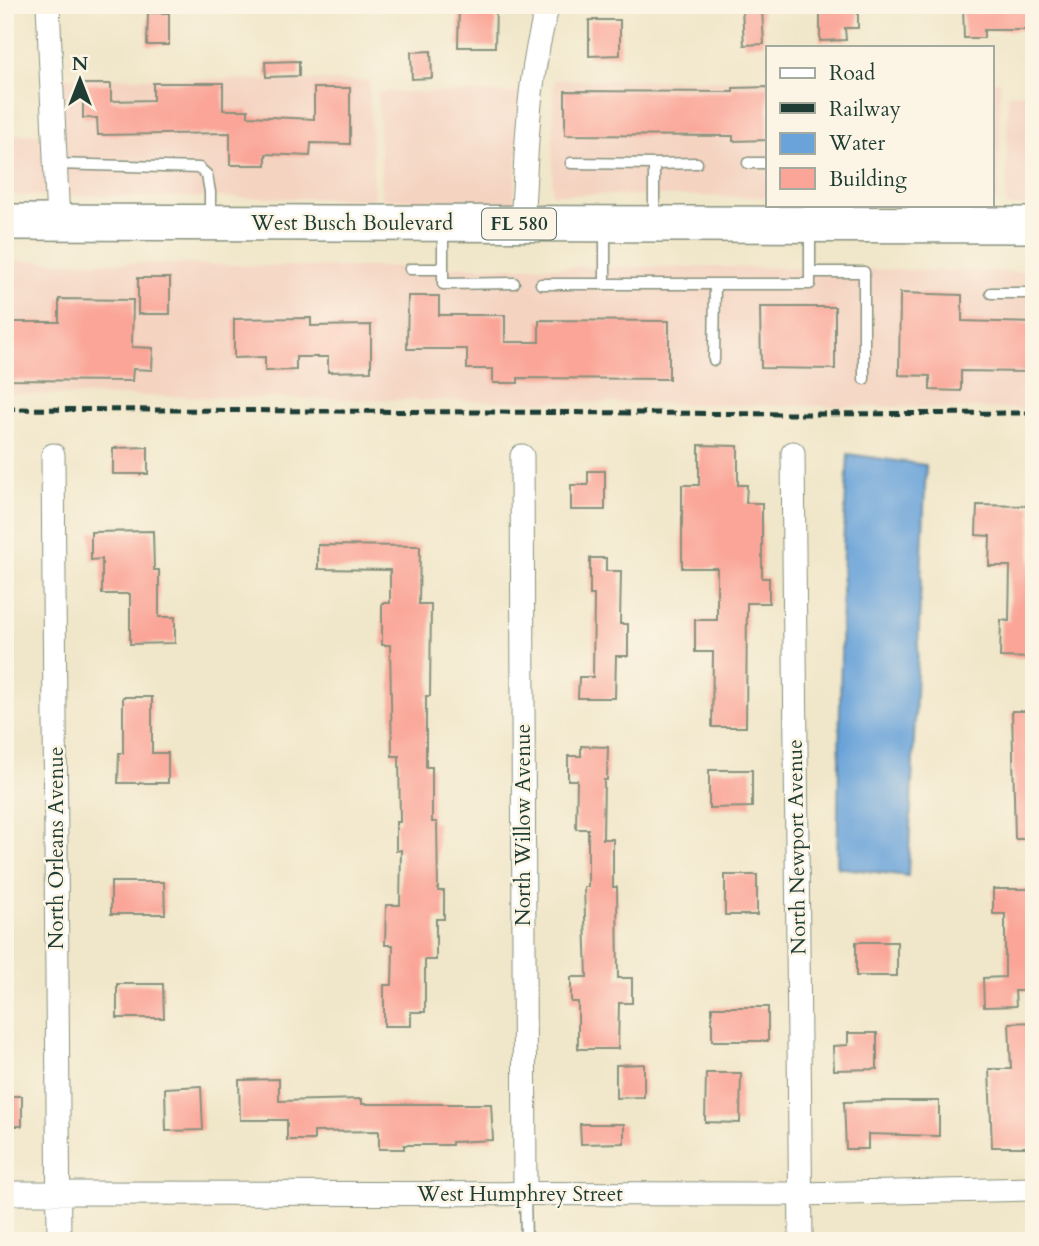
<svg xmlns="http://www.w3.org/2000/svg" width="1039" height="1246" font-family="Cardo,serif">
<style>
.built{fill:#f4d3c1}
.water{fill:#69a3d9;stroke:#447086;stroke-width:2}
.building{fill:#faa597}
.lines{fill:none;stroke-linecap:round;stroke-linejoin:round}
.lane-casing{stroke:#88927e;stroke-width:13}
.street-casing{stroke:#88927e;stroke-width:25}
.primary-casing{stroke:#88927e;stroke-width:38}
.lane{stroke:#fff;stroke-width:10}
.street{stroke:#fff;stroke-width:23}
.primary{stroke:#fff;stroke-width:35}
.rail{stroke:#1f3d34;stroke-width:5;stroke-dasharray:10 5;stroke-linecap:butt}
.labels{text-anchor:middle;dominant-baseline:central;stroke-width:5;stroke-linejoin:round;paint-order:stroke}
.shield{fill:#fcf5e5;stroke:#617469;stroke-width:2}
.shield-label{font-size:19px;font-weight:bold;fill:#1f3d34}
.street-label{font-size:21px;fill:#1f3d34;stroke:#fcf5e5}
</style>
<rect width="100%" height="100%" fill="#fcf5e5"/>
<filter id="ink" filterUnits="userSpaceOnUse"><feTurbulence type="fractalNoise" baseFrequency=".0143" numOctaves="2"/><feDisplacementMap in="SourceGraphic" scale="14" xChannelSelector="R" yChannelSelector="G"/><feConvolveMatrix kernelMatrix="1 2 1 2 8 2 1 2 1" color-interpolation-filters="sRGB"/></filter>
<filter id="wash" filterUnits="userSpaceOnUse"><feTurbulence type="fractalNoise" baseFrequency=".00686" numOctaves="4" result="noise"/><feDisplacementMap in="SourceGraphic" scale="28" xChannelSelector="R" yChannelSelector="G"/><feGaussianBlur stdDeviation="1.57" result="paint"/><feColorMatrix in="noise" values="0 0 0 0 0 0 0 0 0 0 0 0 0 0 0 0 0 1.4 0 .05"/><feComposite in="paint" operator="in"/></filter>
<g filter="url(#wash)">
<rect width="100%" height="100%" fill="#f0e6c9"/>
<path class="built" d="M 61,77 L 369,81 L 374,199 L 5,195 L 5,135 L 65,134 Z
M 554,80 L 768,80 L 768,197 L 552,194 Z
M 992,81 L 1000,81 L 999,201 L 992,201 Z
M 378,92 L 522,93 L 514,202 L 382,199 Z
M 1034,93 L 1034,206 L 1006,206 L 1008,94 Z
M 5,261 L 322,267 L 721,267 L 1034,272 L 1034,409 L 5,394 Z"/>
<path class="water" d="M 848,454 L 926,465 L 908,876 L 837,867 L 843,545 Z"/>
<g id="blocks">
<path class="building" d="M 459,5 L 496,5 L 495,47 L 458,47 Z
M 820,5 L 858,5 L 858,28 L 845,28 L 846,40 L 820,41 Z
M 963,5 L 1031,5 L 1031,30 L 984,30 L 984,38 L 964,38 Z
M 742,9 L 762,9 L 764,44 L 744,45 Z
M 148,13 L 169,13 L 169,45 L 147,45 Z
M 589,20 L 620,20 L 620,55 L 589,56 Z
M 431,51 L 432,78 L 412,79 L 411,52 Z
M 299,61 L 299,76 L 266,77 L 265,62 Z
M 153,83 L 223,83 L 223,110 L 248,110 L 248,116 L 314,119 L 314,88 L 350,88 L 350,144 L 311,143 L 310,156 L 266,154 L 266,165 L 230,165 L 230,133 L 98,135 L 97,118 L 83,118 L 83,84 L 111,84 L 111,101 L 153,100 Z
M 768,87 L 768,140 L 733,141 L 733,136 L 565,135 L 565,91 L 733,92 L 733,88 Z
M 138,278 L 170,278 L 170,314 L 138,314 Z
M 900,293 L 962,295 L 962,321 L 1034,323 L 1034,372 L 961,371 L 961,391 L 930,390 L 930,376 L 899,375 Z
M 408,296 L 439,296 L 439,315 L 505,315 L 505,342 L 539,342 L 539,320 L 669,321 L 669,379 L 518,378 L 518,383 L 493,383 L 493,369 L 467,369 L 467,349 L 407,349 Z
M 59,299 L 133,300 L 132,347 L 153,348 L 152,370 L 133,369 L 132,381 L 5,380 L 5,322 L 59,322 Z
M 760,307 L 835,307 L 835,369 L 761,368 Z
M 311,318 L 311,326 L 371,325 L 371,371 L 328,372 L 328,357 L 296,357 L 296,370 L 265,371 L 265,357 L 234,358 L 234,319 Z
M 699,445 L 738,446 L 738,485 L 747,485 L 746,503 L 762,503 L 762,578 L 769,578 L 769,603 L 747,603 L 746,727 L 712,727 L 713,652 L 695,652 L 695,620 L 717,620 L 717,568 L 682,568 L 682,485 L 699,485 Z
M 148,447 L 148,474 L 113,474 L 113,448 Z
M 588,471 L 605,471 L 605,510 L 571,510 L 571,485 L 588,485 Z
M 977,505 L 1031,506 L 1030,579 L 1034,579 L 1034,658 L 1000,657 L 1001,620 L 1009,621 L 1010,566 L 989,566 L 990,536 L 976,535 Z
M 153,531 L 154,570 L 159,570 L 159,617 L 175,617 L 175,643 L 130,644 L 130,594 L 102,594 L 102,559 L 91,560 L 91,532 Z
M 318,545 L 420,546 L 419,604 L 431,604 L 430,696 L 426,696 L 426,767 L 432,767 L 432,822 L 437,822 L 438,891 L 444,891 L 444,919 L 436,919 L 436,960 L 425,960 L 425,1012 L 411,1012 L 411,1026 L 384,1026 L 384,985 L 392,985 L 393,945 L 385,945 L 386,905 L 400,905 L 401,850 L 396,851 L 396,822 L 400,822 L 399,756 L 392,756 L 390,645 L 382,645 L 382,603 L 390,603 L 390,570 L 318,569 Z
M 590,558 L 606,558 L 606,571 L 621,571 L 620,624 L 628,624 L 628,656 L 616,656 L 615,698 L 578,698 L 579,677 L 593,677 L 594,595 L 590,595 Z
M 123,697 L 152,697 L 152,753 L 168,753 L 168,783 L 118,783 L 119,753 L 123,753 Z
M 1012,711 L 1034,711 L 1034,839 L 1015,839 Z
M 581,746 L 608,747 L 607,780 L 604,780 L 603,839 L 613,839 L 613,887 L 617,887 L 618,978 L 632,978 L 632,1003 L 619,1003 L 618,1049 L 578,1049 L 578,1002 L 571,1002 L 571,977 L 587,977 L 584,887 L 588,887 L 588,829 L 576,829 L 577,780 L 568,780 L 568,756 L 581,756 Z
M 709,770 L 752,770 L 752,807 L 709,808 Z
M 725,875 L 757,875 L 757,915 L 725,915 Z
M 111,882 L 164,882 L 165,914 L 111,914 Z
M 993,889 L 1034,889 L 1034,963 L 1030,963 L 1031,991 L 1015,991 L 1016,1006 L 984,1007 L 983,978 L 1005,977 L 1005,914 L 993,914 Z
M 856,942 L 897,942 L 897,976 L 856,976 Z
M 117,984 L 163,984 L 164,1018 L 117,1018 Z
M 712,1007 L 768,1007 L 768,1041 L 712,1041 Z
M 1034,1022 L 1034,1147 L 992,1147 L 989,1069 L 1011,1069 L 1009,1023 Z
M 848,1033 L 877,1033 L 877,1069 L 834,1070 L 833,1046 L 848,1045 Z
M 644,1064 L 644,1097 L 616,1098 L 616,1065 Z
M 706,1073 L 741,1073 L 740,1123 L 705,1122 Z
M 279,1079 L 279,1101 L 362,1099 L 362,1104 L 491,1104 L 493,1140 L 452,1142 L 452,1145 L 404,1145 L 404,1149 L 379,1149 L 379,1131 L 314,1132 L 314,1140 L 287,1140 L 287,1120 L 240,1120 L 239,1080 Z
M 201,1086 L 203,1130 L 166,1131 L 165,1088 Z
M 5,1096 L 22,1096 L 22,1126 L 5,1126 Z
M 883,1101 L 939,1101 L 939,1136 L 868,1134 L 868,1149 L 846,1149 L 844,1102 Z
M 580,1124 L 624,1124 L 624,1143 L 581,1144 Z"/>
</g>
</g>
<g filter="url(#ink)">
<use href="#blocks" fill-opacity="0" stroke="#88927e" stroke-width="2"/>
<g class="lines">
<g class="lane-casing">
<path id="lane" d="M 571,163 L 654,164 L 654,218
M 748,163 L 768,163
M 55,164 L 199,168 L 207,175 L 210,192 L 210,220
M 654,164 L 697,163
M 443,226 L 443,284 L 514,283
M 605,227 L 605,284
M 410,269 L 443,269
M 810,272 L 864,272 L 864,379
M 541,284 L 810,284 L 810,230
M 991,293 L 1034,293
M 714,360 L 715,284
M 525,1195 L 526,1241"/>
</g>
<g class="street-casing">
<path id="street" d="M 48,5 L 58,222
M 522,224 C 527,151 527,76 548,5
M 793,453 L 801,1241
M 53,455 L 59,1241
M 522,456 L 525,1195
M 5,1193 L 800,1194 L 1034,1189"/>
</g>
<g class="primary-casing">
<path id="primary" d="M 5,222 L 1034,225"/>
</g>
<use href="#lane" class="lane"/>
<use href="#street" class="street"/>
<use href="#primary" class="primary"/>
<path class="rail" d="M 5,409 L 799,414 L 1034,413"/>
</g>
</g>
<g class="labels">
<rect class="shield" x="482" y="208.5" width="74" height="31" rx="5"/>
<g class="shield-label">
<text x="519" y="224">FL 580</text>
</g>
<g class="street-label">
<text x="352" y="223">West Busch Boulevard</text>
<text transform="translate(523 825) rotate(-90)">North Willow Avenue</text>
<text transform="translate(797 847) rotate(-91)">North Newport Avenue</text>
<text transform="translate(56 848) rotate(-90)">North Orleans Avenue</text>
<text x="520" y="1194">West Humphrey Street</text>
</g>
</g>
<rect width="1039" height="1246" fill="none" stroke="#fcf5e5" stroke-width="28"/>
<rect x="766" y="46" width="228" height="161" fill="#fcf5e5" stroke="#a4ab9e" stroke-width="2"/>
<rect x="780" y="68" width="35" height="10" fill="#ffffff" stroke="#a4ab9e" stroke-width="2"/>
<text x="829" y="80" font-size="21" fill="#1f3d34">Road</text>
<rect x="780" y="103" width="35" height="10" fill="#1f3d34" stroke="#a4ab9e" stroke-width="2"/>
<text x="829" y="116" font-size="21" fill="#1f3d34">Railway</text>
<rect x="780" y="133" width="35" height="21" fill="#69a3d9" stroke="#a4ab9e" stroke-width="2"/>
<text x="829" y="150" font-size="21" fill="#1f3d34">Water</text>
<rect x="780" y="168" width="35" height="21" fill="#faa597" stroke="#a4ab9e" stroke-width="2"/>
<text x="829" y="186" font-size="21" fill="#1f3d34">Building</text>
<g transform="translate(80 80)" stroke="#fcf5e5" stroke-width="5" paint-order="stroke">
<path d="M0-5L12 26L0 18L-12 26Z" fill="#1f3d34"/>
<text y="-10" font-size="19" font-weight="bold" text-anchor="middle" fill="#1f3d34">N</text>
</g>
</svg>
